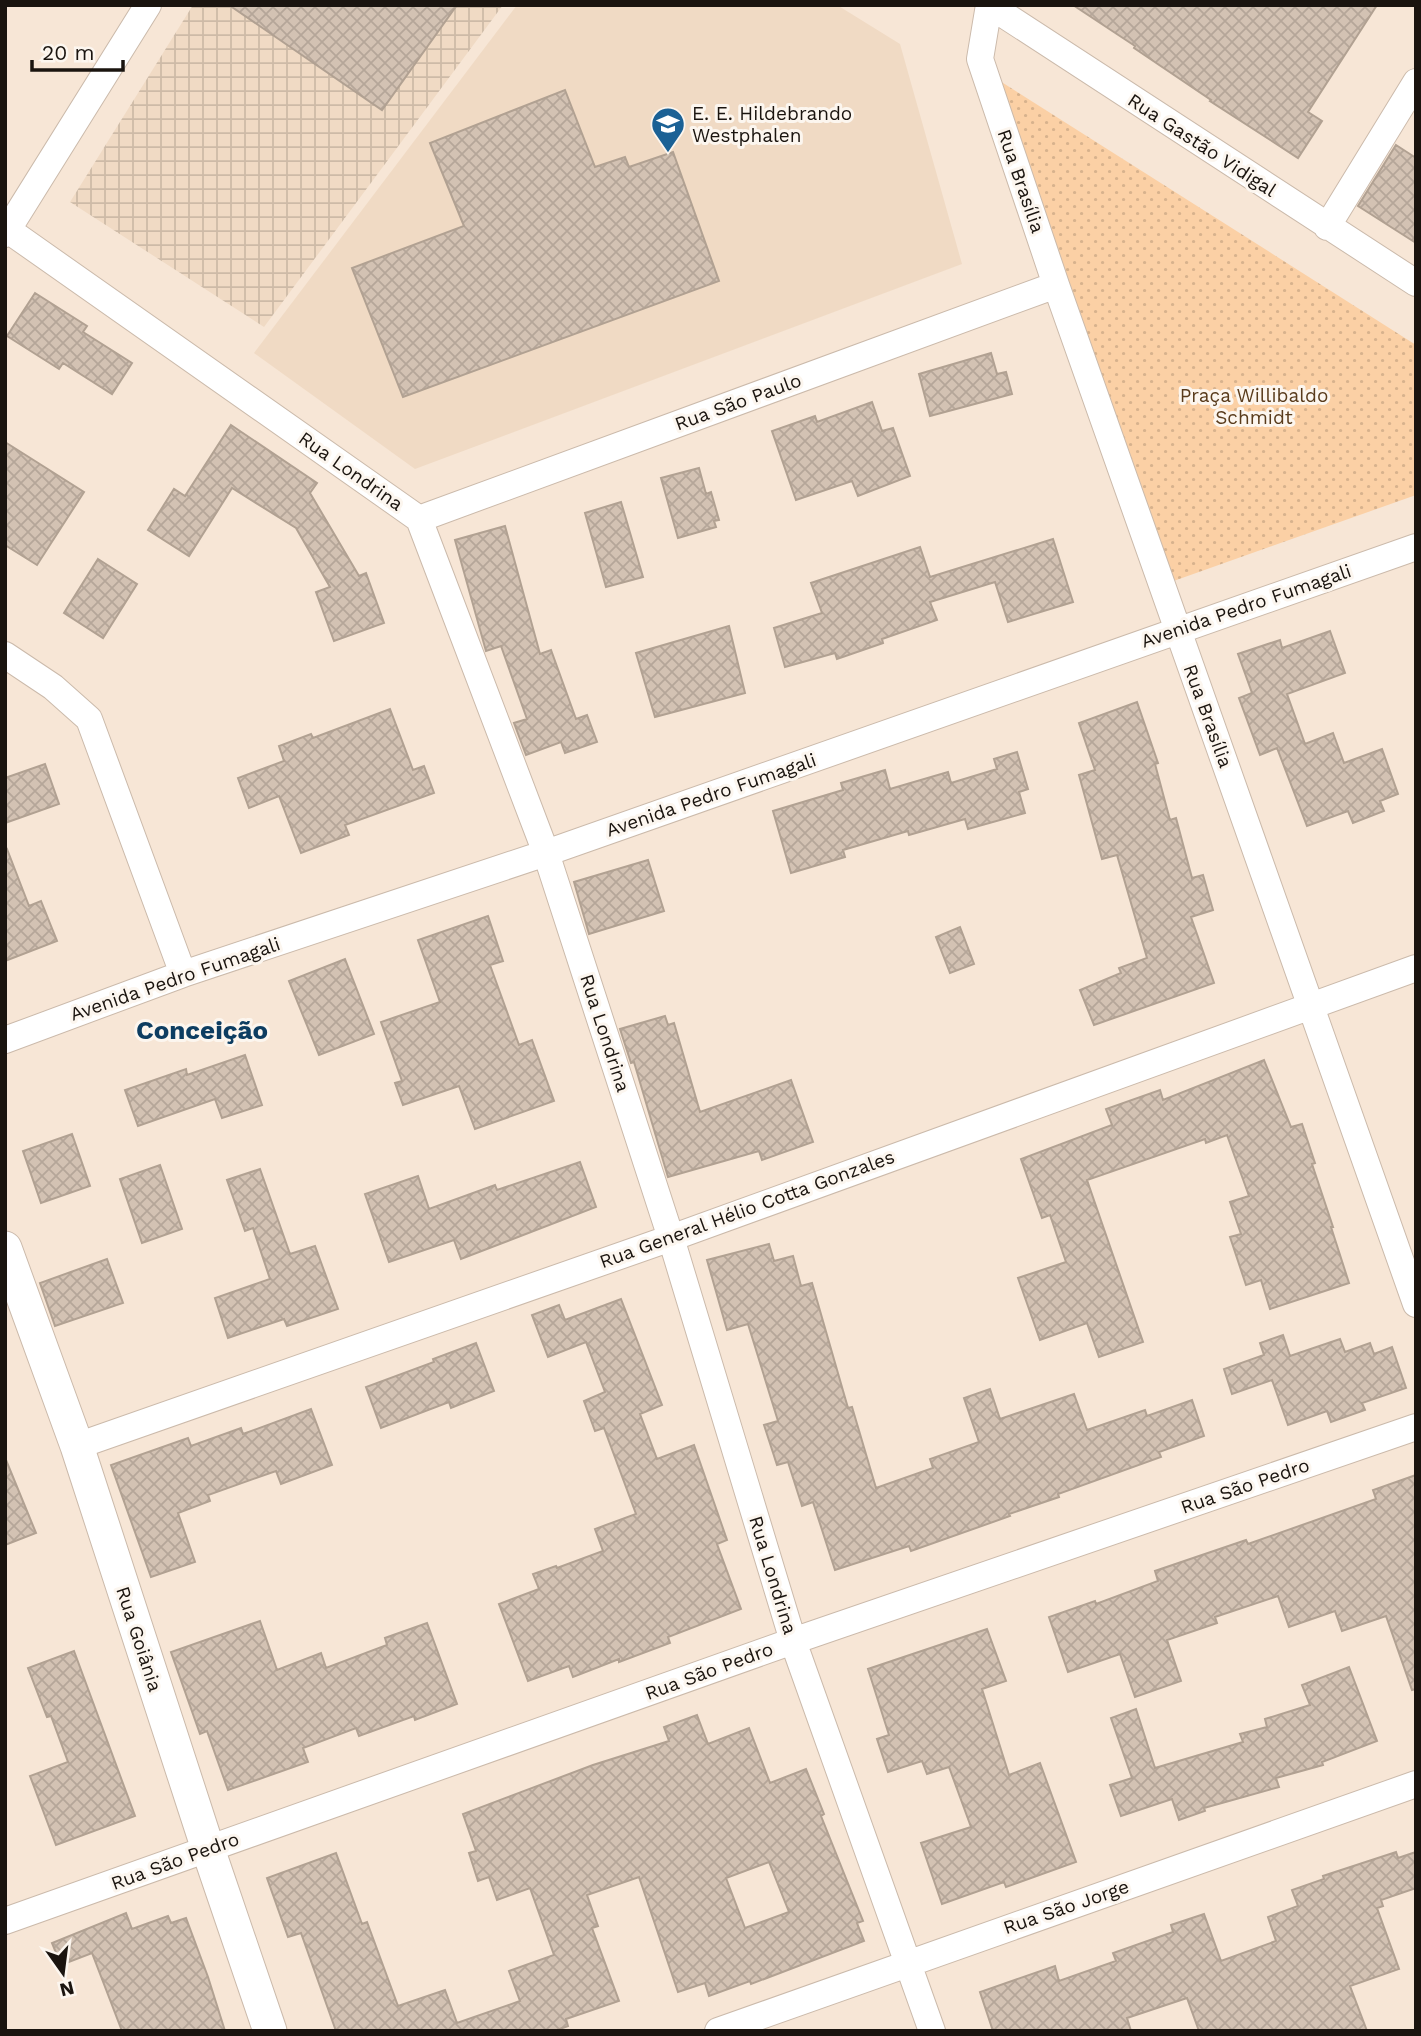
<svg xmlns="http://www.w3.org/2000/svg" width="1421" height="2036" font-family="'Work Sans',sans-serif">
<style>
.built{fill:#f0dac4}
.industrial{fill:url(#industrial-grid)}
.grass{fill:url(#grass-dots)}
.building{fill:url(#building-cross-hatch);stroke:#b1a192;stroke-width:2;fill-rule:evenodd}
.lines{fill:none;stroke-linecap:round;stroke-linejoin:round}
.minor-casing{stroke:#cbbaab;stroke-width:28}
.tertiary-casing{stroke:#cbbaab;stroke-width:35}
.minor{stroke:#fff;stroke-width:26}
.tertiary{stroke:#fff;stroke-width:33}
.labels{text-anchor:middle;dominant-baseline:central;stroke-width:6;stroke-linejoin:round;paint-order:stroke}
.poi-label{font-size:19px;fill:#1a140f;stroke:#fcf6ef;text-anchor:start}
.street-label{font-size:19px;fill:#1a140f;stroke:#fcf6ef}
.park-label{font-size:19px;fill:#593b1b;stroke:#fcf6ef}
.district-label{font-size:26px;font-weight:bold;fill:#0d3d61;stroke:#fcf6ef}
</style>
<defs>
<pattern id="industrial-grid" width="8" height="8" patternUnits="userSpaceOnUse" patternTransform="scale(1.75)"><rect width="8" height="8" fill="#f0dac4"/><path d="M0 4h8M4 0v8" fill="none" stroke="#cdbaa7"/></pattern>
<pattern id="grass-dots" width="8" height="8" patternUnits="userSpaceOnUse" patternTransform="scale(1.75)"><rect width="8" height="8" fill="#fbd0a5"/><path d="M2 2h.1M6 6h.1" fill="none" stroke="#d7b28d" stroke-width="1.8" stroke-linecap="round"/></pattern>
<pattern id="building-cross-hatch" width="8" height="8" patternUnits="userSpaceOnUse" patternTransform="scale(1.75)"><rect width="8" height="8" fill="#d3c2b3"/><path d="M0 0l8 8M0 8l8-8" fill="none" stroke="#b5a699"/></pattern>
</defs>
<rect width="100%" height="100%" fill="#f7e6d6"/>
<path class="built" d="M 517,5 L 837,5 L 900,44 L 962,264 L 415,469 L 254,353 Z"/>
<path class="industrial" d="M 193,5 L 503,5 L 264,327 L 70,202 Z"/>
<path class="grass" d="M 1000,81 L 1416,345 L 1416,495 L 1168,583 Z"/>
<path class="building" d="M 229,5 L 457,5 L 382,110 Z
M 1073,5 L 1377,5 L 1308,112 L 1322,121 L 1298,158 L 1210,101 L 1211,100 L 1134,48 L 1135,46 Z
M 565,90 L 595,167 L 625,157 L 629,167 L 673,152 L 719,281 L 403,397 L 352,268 L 464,226 L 430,143 Z
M 1396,145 L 1416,158 L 1416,243 L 1358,206 Z
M 35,293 L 87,326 L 83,332 L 132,363 L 112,394 L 63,363 L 59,369 L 7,336 Z
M 991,353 L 997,374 L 1006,372 L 1012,394 L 930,416 L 919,374 Z
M 872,402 L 882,431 L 893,428 L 910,476 L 858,496 L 852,481 L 796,500 L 772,431 L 815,416 L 817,422 Z
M 231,425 L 317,483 L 310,493 L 359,576 L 366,573 L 384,623 L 334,641 L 316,592 L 330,587 L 296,528 L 232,488 L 189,556 L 148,530 L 174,489 L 185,496 Z
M 5,442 L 84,492 L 37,565 L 5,545 Z
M 699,468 L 706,494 L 711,492 L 719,520 L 714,521 L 716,527 L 678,538 L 661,478 Z
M 621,502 L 643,577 L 606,587 L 585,513 Z
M 505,526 L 540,654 L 551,650 L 576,719 L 587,715 L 597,742 L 565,753 L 561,742 L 526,755 L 514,723 L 527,719 L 501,646 L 486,651 L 455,540 Z
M 1053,539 L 1073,602 L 1008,622 L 995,582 L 930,602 L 937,620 L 882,639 L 883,643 L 837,659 L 835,653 L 785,667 L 774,628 L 822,613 L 811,583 L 920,547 L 930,577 Z
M 98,559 L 137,584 L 103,638 L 64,613 Z
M 729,626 L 745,693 L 655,717 L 636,653 Z
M 1330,631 L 1345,673 L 1287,694 L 1305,744 L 1333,733 L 1344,763 L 1382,749 L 1398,794 L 1380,801 L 1384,811 L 1353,823 L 1348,811 L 1307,826 L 1277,748 L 1260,755 L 1239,698 L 1252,693 L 1238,654 L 1280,640 L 1282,648 Z
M 1137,702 L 1158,763 L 1155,764 L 1170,820 L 1176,818 L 1192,878 L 1203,875 L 1213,910 L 1191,917 L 1214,983 L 1094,1025 L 1080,990 L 1121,973 L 1119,968 L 1147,958 L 1117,855 L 1102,859 L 1079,775 L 1095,770 L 1079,723 Z
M 390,709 L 413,770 L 424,766 L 434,793 L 345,825 L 349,835 L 301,853 L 279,796 L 249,808 L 238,778 L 284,761 L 279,746 L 311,734 L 313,738 Z
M 1017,752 L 1028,789 L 1019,792 L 1025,813 L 968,829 L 965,819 L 909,835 L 908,831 L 843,850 L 845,857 L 791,873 L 773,811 L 843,790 L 841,783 L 885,770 L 890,789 L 948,772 L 951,783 L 997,769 L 994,759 Z
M 45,764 L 59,804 L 5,823 L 5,778 Z
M 7,849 L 29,906 L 41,901 L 57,941 L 5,961 L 5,850 Z
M 648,860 L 664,911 L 589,934 L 574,882 Z
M 488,916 L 503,961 L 490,965 L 519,1045 L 532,1040 L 554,1101 L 475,1129 L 459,1086 L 403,1105 L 395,1083 L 402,1081 L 381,1022 L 440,1002 L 418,940 Z
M 960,927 L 974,964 L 950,973 L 936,937 Z
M 345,959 L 374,1034 L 319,1055 L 289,981 Z
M 665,1016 L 668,1025 L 674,1023 L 700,1112 L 791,1080 L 813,1142 L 762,1160 L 759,1151 L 668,1177 L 634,1062 L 631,1063 L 620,1029 Z
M 245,1055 L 262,1105 L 222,1118 L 215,1099 L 138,1126 L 125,1090 L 186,1069 L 187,1075 Z
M 1264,1060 L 1291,1127 L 1302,1124 L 1315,1163 L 1312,1164 L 1333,1227 L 1331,1227 L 1349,1283 L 1270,1309 L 1261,1280 L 1246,1285 L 1230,1237 L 1241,1234 L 1230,1202 L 1249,1196 L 1227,1135 L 1206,1143 L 1205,1139 L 1087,1180 L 1143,1342 L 1099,1357 L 1087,1323 L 1040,1340 L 1018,1278 L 1066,1262 L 1050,1215 L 1042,1218 L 1021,1159 L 1112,1125 L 1106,1109 L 1160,1090 L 1163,1100 Z
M 72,1134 L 90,1186 L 41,1203 L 23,1151 Z
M 580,1162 L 596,1207 L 461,1259 L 454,1240 L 389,1262 L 365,1194 L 418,1176 L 429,1209 L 495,1185 L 497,1190 Z
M 160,1165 L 182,1229 L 142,1243 L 120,1179 Z
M 260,1169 L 290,1254 L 315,1246 L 338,1309 L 287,1326 L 284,1319 L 228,1338 L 215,1298 L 270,1279 L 253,1228 L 245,1231 L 227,1180 Z
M 769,1244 L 774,1261 L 793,1256 L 801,1286 L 812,1283 L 848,1408 L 852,1407 L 876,1488 L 933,1468 L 930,1459 L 979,1442 L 964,1398 L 990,1389 L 1000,1419 L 1074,1394 L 1087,1430 L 1145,1410 L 1147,1416 L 1192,1400 L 1204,1436 L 1159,1452 L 1161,1457 L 1058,1494 L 1059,1497 L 1009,1514 L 1010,1516 L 911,1551 L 909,1546 L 835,1570 L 813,1502 L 802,1506 L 788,1462 L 777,1465 L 764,1425 L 778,1421 L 748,1324 L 727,1330 L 707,1260 Z
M 107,1259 L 123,1303 L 55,1326 L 40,1283 Z
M 621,1299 L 662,1405 L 640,1414 L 657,1459 L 694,1445 L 727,1540 L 717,1544 L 741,1609 L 668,1637 L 670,1643 L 619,1662 L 619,1659 L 573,1677 L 569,1666 L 528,1681 L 499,1604 L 539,1589 L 533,1574 L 556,1566 L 557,1568 L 603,1551 L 595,1529 L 636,1514 L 604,1428 L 595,1431 L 584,1401 L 605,1392 L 586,1342 L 548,1357 L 532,1315 L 559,1305 L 565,1320 Z
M 1283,1335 L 1290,1356 L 1340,1339 L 1345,1352 L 1370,1343 L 1374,1354 L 1392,1347 L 1406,1388 L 1362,1403 L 1365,1410 L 1331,1422 L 1327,1411 L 1288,1425 L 1272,1380 L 1232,1394 L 1224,1369 L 1264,1355 L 1260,1343 Z
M 476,1343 L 494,1391 L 451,1408 L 449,1402 L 381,1428 L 366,1387 L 434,1362 L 433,1359 Z
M 311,1409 L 332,1465 L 281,1484 L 276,1471 L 208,1495 L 210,1501 L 178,1513 L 195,1562 L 151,1577 L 111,1465 L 188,1438 L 191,1446 L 241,1428 L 243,1434 Z
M 6,1460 L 36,1533 L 5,1545 L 5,1461 Z
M 1416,1475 L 1416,1689 L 1412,1690 L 1386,1616 L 1342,1631 L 1335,1611 L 1289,1627 L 1278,1596 L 1215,1617 L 1217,1623 L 1167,1640 L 1181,1681 L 1135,1697 L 1120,1654 L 1068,1672 L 1049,1617 L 1095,1601 L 1096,1604 L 1158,1581 L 1155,1571 L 1246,1540 L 1248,1544 L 1376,1499 L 1373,1490 Z
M 260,1621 L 277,1670 L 321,1653 L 326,1668 L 387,1645 L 385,1638 L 427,1623 L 457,1704 L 415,1720 L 414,1716 L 359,1736 L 356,1728 L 303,1748 L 308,1762 L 228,1790 L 207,1731 L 200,1734 L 171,1652 Z
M 987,1629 L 1006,1681 L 982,1689 L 1009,1775 L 1040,1763 L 1076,1862 L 1006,1887 L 1004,1882 L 942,1904 L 921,1843 L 971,1827 L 949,1767 L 927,1774 L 922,1761 L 888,1772 L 877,1739 L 889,1735 L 868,1669 Z
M 74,1651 L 135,1816 L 56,1845 L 30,1776 L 68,1762 L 51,1716 L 47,1717 L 28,1668 Z
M 1349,1667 L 1377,1741 L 1322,1762 L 1323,1765 L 1276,1778 L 1279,1787 L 1204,1808 L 1205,1811 L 1179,1820 L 1172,1799 L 1121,1816 L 1110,1785 L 1132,1778 L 1111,1718 L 1136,1709 L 1155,1768 L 1243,1742 L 1240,1734 L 1267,1727 L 1265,1719 L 1310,1705 L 1302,1685 Z
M 697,1715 L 708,1744 L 749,1728 L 770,1783 L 806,1769 L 824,1814 L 821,1816 L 863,1921 L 857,1923 L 864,1941 L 751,1984 L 750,1981 L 709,1996 L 705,1983 L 678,1992 L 639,1877 L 587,1895 L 598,1926 L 592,1928 L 619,2001 L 566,2019 L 568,2026 L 554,2031 L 336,2031 L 301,1933 L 288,1937 L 267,1878 L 336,1853 L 362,1924 L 367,1922 L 398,2006 L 445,1990 L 457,2023 L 520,2001 L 509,1971 L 554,1955 L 530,1888 L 497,1900 L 489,1877 L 478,1881 L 469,1853 L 476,1851 L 463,1814 L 593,1765 L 669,1741 L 664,1727 ZM 769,1862 L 789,1912 L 745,1928 L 726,1878 Z
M 1396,1852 L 1398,1858 L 1416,1852 L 1416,1888 L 1381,1900 L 1383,1906 L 1377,1908 L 1399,1969 L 1350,1986 L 1367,2031 L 1199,2031 L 1187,1998 L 1127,2018 L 1131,2031 L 993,2031 L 980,1992 L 1055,1966 L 1059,1981 L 1116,1961 L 1113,1953 L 1173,1932 L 1171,1925 L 1204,1914 L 1221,1961 L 1276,1941 L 1268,1917 L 1298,1906 L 1292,1890 L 1324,1879 L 1323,1876 Z
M 126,1913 L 132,1929 L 168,1916 L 171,1923 L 186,1918 L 208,1977 L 225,2031 L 122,2031 L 92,1953 L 61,1965 L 52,1943 Z"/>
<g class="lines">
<g class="minor-casing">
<path id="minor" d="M 989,5 L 980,59 L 1056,285 L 1416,1304
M 989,5 L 1416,283
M 1327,227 L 1416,82
M 8,230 L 419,519 L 546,853 L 671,1238 L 793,1641 L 932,2031
M 5,234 L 148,5
M 419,519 L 1056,285
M 5,655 L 53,687 L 89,719 L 183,974
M 5,1040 L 183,974 L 546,853 L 1416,547
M 77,1446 L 671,1238 L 1416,968
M 5,1921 L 793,1641 L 1416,1427
M 718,2031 L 1416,1784"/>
</g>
<g class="tertiary-casing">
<path id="tertiary" d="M 5,1248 L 77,1446 L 208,1849 L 270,2031"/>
</g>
<use href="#minor" class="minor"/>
<use href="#tertiary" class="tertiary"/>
</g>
<defs>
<g id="school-pin" transform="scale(1.75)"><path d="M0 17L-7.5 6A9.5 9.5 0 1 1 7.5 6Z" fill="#1b6195" stroke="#fcf6ef"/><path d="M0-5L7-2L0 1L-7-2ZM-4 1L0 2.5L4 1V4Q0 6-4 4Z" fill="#fff"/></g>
</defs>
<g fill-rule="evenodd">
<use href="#school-pin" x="668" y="124"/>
</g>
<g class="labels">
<g class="poi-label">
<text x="692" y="113">E. E. Hildebrando<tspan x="692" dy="22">Westphalen</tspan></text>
</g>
<g class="street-label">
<text transform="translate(1202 145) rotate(33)">Rua Gastão Vidigal</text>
<text transform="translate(1021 181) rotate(71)">Rua Brasília</text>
<text transform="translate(738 402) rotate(-20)">Rua São Paulo</text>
<text transform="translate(351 471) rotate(35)">Rua Londrina</text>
<text transform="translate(1246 606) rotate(-19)">Avenida Pedro Fumagali</text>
<text transform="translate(1208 716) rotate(70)">Rua Brasília</text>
<text transform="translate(711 795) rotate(-19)">Avenida Pedro Fumagali</text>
<text transform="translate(175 979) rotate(-19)">Avenida Pedro Fumagali</text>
<text transform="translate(605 1033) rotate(72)">Rua Londrina</text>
<text transform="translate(747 1209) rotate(-20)">Rua General Hélio Cotta Gonzales</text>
<text transform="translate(1245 1486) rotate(-19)">Rua São Pedro</text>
<text transform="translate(773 1575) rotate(73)">Rua Londrina</text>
<text transform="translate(139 1639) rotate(72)">Rua Goiânia</text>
<text transform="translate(709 1671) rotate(-20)">Rua São Pedro</text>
<text transform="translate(175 1861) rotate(-20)">Rua São Pedro</text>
<text transform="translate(1066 1907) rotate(-19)">Rua São Jorge</text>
</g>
<g class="park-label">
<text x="1254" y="395">Praça Willibaldo<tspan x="1254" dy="22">Schmidt</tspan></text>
</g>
<g class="district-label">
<text x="202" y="1030">Conceição</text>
</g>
</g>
<rect width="1421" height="2036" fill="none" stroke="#1a140f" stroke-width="14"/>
<g transform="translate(63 1973) rotate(166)" stroke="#fcf6ef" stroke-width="5" paint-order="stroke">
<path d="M0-5L12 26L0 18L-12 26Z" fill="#1a140f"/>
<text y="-10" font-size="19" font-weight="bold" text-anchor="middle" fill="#1a140f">N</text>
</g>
<path d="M32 60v10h91v-10" fill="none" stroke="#1a140f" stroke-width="3.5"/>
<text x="42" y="60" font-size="21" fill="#1a140f" stroke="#fcf6ef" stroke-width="5" paint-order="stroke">20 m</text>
</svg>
